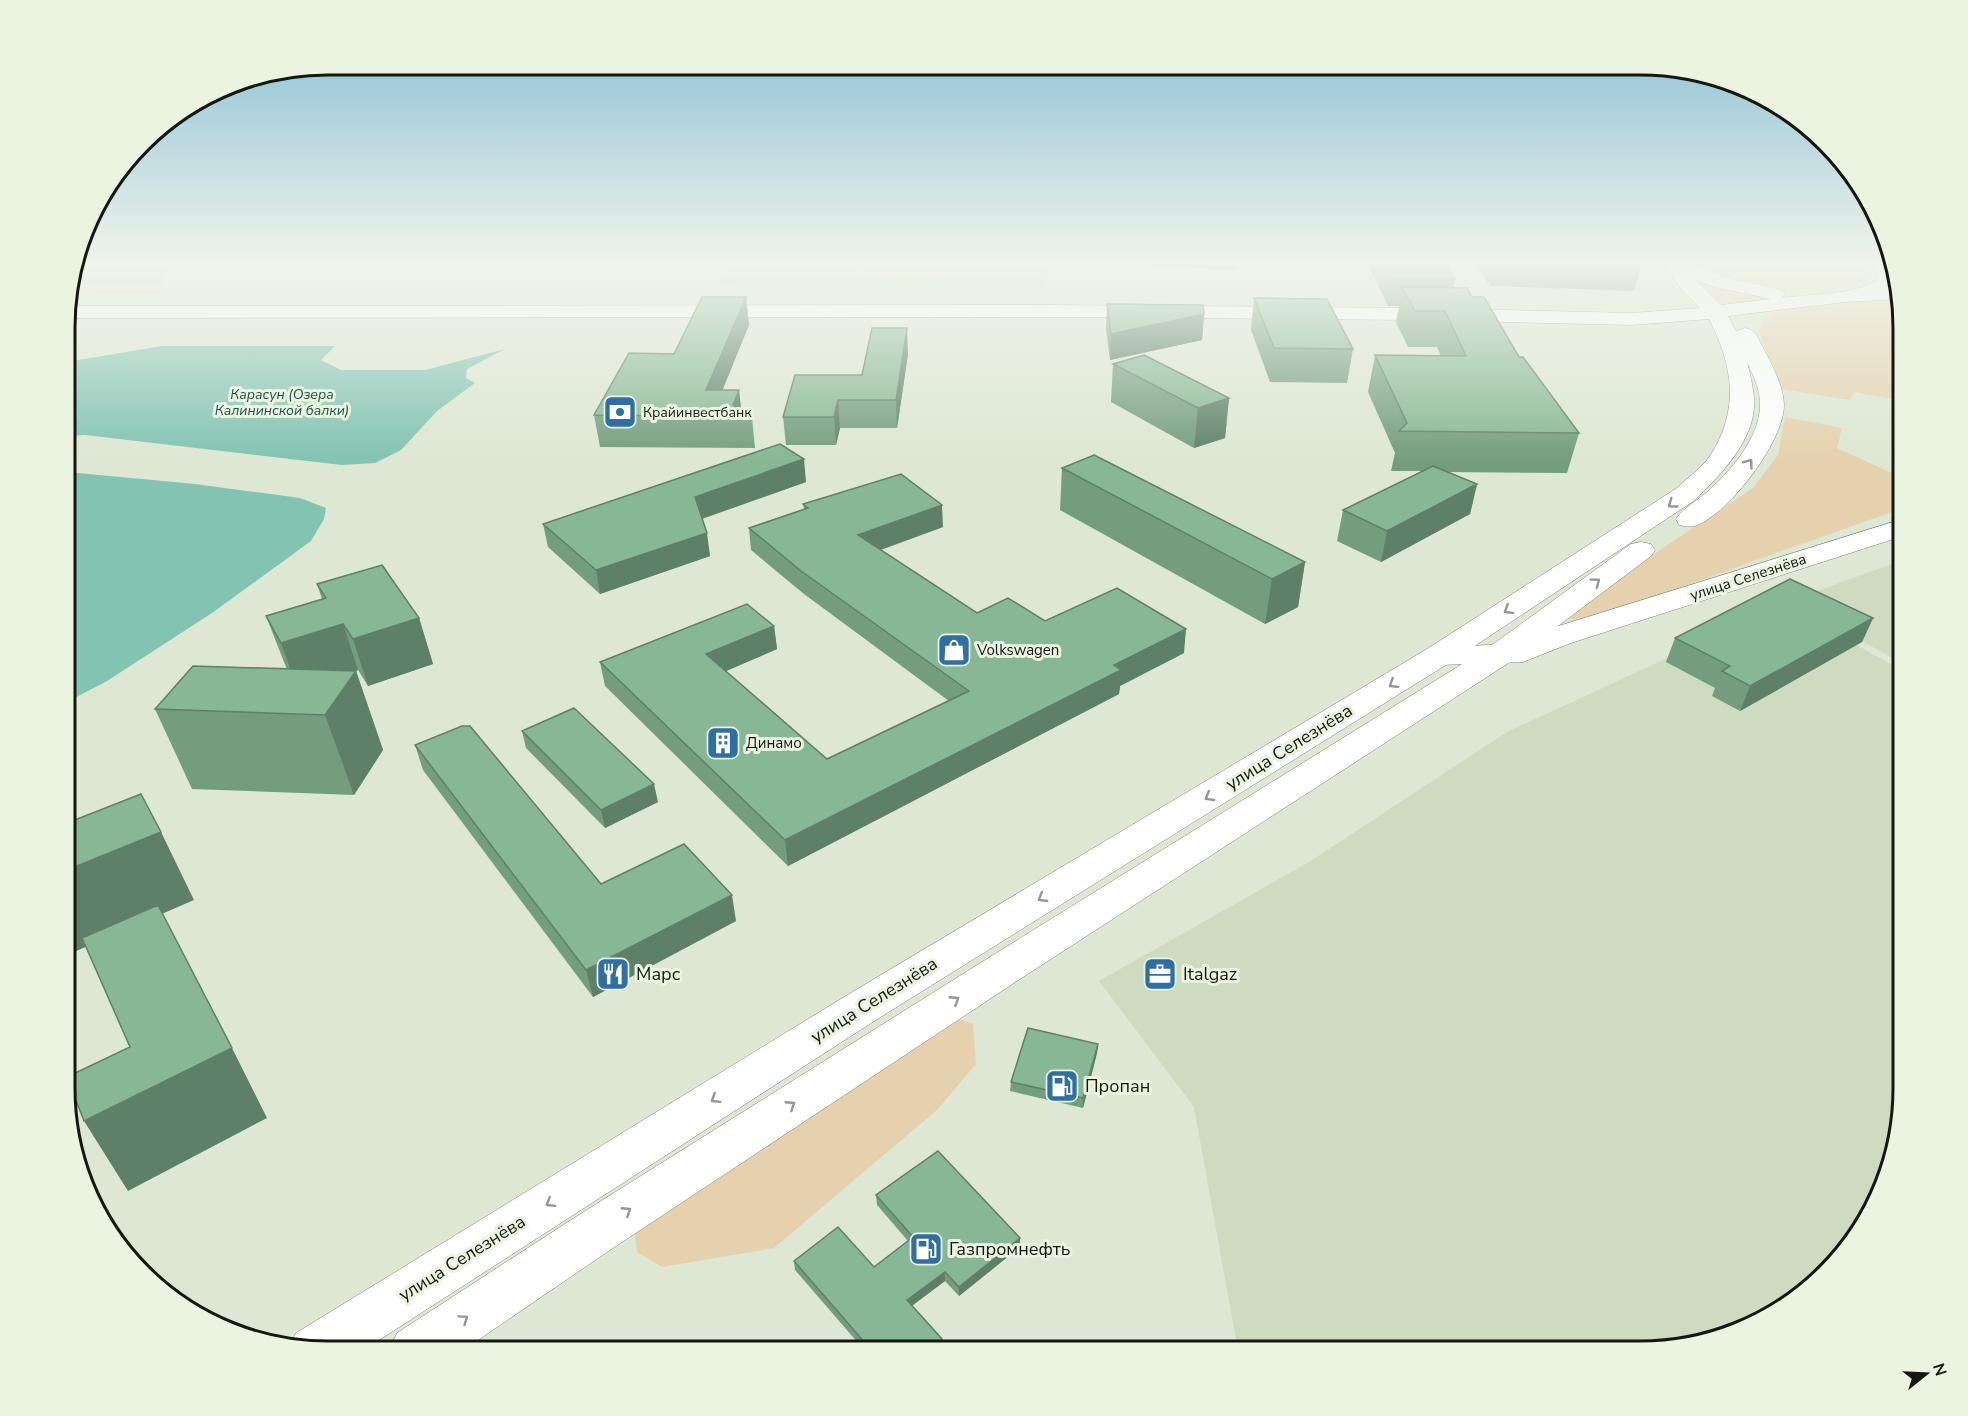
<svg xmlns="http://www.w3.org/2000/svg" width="1968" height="1416" font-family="'Nunito Sans',sans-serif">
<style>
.built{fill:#cedbc0}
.green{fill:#e5d1ae}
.water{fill:#82c3b2}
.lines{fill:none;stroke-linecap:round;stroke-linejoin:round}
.minor-casing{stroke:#7c8572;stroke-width:1}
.major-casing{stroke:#7c8572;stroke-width:1}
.minor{fill:#fff;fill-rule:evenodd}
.major{fill:#fff;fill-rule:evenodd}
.wall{fill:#749d7f}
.shaded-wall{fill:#5e8068}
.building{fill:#87b794;stroke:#5e8068;stroke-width:1.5}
.oneway{stroke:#969794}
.labels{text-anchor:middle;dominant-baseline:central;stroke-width:6;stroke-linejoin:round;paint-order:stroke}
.far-water-label{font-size:14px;font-style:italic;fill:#1d5347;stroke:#eaf4e0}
.far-poi-label{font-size:14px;fill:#151811;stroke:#eaf4e0;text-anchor:start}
.street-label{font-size:15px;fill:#151811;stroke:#eaf4e0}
.poi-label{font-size:15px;fill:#151811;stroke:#eaf4e0;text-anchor:start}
.near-street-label{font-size:18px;fill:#151811;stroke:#eaf4e0}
.near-poi-label{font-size:18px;fill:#151811;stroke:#eaf4e0;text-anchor:start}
.rim{fill:none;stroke:#151811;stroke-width:3}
</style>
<rect width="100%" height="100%" fill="#dde7d3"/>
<path class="built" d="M 737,262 L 1051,262 L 1044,288 L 717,285 Z
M 1903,560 L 1903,664 L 1790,601 Z
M 1784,604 L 1903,671 L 1903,1105 L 1884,1188 L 1849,1249 L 1757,1324 L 1640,1351 L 1238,1351 L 1194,1107 L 1099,981 L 1309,862 L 1507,732 Z"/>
<path class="green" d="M 840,262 L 956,262 L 957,263 L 956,271 C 919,295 875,281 840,262 Z
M 1685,262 L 1863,262 L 1869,272 C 1859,303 1761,287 1737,281 C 1720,277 1701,271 1685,262 Z
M 168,269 L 163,284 L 70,284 L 74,270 Z
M 1693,277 L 1791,298 L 1716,305 Z
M 68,288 L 69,288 L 161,289 L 156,294 L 67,293 Z
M 1900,299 L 1903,311 L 1903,401 L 1854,392 L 1850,400 L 1780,389 L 1758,329 C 1760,325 1762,320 1766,318 C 1787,304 1872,302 1900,299 Z
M 1785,417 L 1842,428 L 1837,448 L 1896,475 L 1903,472 L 1903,508 L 1586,621 L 1565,618 L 1570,610 L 1753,488 L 1778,455 Z
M 949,1016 L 973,1024 L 976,1064 L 938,1109 L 774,1248 L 662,1267 L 637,1252 L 634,1225 Z"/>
<path class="water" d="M 162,346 L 335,346 L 321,360 L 341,370 L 425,370 L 505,349 L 467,369 L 466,378 L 475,383 L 437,411 L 401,450 L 375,463 L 342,465 L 85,435 L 67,436 L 67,362 Z
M 67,472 L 195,484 L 300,498 L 326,508 L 324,519 L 311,541 L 212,613 L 107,681 L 67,702 Z"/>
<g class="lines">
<g class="minor-casing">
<path id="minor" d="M 1903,519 L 1903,536 L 1571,643 L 1523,662 L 1438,665 L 1427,663 L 1422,656 L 1427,649 L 1438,647 L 1518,644 L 1549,629 Z"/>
</g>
<g class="major-casing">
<path id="major" d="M 1661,262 L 1685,262 L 1727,278 L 1782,290 L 1785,294 L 1782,298 C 1811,294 1854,295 1878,280 L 1878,273 L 1870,262 L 1889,262 L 1896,284 L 1892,287 L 1896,287 L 1900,299 L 1845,302 L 1728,316 L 1736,331 L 1745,328 L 1752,330 L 1756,334 C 1766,355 1784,382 1784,406 C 1783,442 1730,512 1697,525 C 1691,528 1686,526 1679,525 L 1676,519 C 1683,508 1697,501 1707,492 C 1730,472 1759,439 1760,406 C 1761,391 1753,375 1747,362 C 1750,374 1753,386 1754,398 C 1757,439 1721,474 1695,500 L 1449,663 L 879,1018 L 362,1351 L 311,1351 L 290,1346 L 296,1333 L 849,994 L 1427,649 L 1677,488 C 1687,478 1702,468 1710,456 C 1740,409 1733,366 1709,319 L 1632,325 L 1417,320 L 1046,317 L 67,318 L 67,306 L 1046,305 L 1417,308 L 1632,313 L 1700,308 L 1683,291 ZM 1694,279 L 1715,287 L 1771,299 L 1721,305 Z
M 1641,542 L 1651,544 L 1655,550 L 1651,556 L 1510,662 L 1020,979 L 610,1250 L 462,1351 L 389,1351 L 397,1333 L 574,1218 L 990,957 L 1488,648 L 1631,544 Z"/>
</g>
<use href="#minor" class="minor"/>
<use href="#major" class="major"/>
</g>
<path class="wall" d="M 1088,262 L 1238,262 L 1238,269 L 1237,269 L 1088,265 Z
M 1367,262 L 1445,262 L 1455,279 L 1453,288 L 1472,297 L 1579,433 L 1567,473 L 1447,472 L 1477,484 L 1470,514 L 1381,562 L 1337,541 L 1343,510 L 1422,471 L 1391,471 L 1395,453 L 1368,392 L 1375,355 L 1441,356 L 1437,347 L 1408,347 L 1396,322 L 1399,306 L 1388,306 Z
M 1475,262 L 1642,262 L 1634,291 L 1490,286 Z
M 746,297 L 749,325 L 722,390 L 739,390 L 741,410 L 752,417 L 755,448 L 600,447 L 594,415 Z
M 1254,298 L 1353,349 L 1347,383 L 1270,382 L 1251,330 Z
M 1107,304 L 1204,314 L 1202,340 L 1110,360 L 1106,329 Z
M 908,354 L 897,428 L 840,428 L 836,445 L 786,445 L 783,417 L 862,375 Z
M 1113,364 L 1229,398 L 1225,438 L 1194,448 L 1111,402 Z
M 1062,468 L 1305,562 L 1298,607 L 1265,624 L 1060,510 Z
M 806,482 L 702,519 L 710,556 L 600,594 L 548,547 L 543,524 Z
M 803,504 L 943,527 L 881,550 L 977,613 L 1045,621 L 1184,653 L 1120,686 L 1119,694 L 788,866 L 605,686 L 600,662 L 774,626 L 777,649 L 726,671 L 827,759 L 949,701 L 804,594 L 751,550 L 749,528 L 804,509 Z
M 317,584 L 419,618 L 433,664 L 368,686 L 358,670 L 355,671 L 356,671 L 383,750 L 354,795 L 192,789 L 155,709 L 287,669 L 284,662 L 266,616 L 322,599 Z
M 1873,618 L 1862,642 L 1740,711 L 1712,696 L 1715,688 L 1666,662 L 1675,638 Z
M 522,731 L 658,802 L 605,828 L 526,748 Z
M 415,745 L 601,884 L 736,921 L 593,997 L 423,770 Z
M 1098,1044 L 1097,1053 L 1083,1108 L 1010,1091 L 1011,1082 Z
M 876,1195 L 1020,1247 L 959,1296 L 945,1281 L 912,1306 L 942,1348 L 939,1351 L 865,1351 L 795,1270 L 794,1261 L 874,1267 L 908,1241 L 877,1205 Z"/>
<path class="shaded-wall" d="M 746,297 L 749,325 L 712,416 L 706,390 Z
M 1204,314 L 1202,340 L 1110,360 L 1111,334 Z
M 67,319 L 70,326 L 67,328 Z
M 907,328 L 908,354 L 897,428 L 896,400 Z
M 739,390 L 742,417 L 733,405 Z
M 1229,398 L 1225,438 L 1194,448 L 1198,408 Z
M 838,400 L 840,428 L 836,445 L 834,417 Z
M 804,459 L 806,482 L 698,520 L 695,497 Z
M 1477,484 L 1470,514 L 1381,562 L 1387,531 Z
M 942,505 L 943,527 L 860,557 L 858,535 Z
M 707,533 L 710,556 L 600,594 L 596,570 Z
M 1305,562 L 1298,607 L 1265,624 L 1272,579 Z
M 419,618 L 433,664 L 368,686 L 353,639 Z
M 1873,618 L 1862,642 L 1740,711 L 1750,686 Z
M 343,624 L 358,670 L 298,690 L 281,643 Z
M 774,626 L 777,649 L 710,678 L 706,654 Z
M 1186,629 L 1184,653 L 1120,686 L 1119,694 L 788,866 L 785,840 L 1114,665 Z
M 356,671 L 383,750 L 354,795 L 325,715 Z
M 654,784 L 658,802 L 605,828 L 601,810 Z
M 161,832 L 194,900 L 67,955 L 67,870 Z
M 732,895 L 736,921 L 593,997 L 586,970 Z
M 1098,1044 L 1097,1053 L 1083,1108 L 1083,1098 Z
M 232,1048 L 267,1118 L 128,1191 L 84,1121 Z
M 1020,1238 L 1020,1247 L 959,1296 L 959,1287 Z
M 945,1272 L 945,1281 L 907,1309 L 907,1300 Z
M 942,1339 L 942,1348 L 939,1351 L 928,1351 Z"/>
<path class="building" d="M 1385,262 L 1445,262 L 1455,279 L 1393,278 Z
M 1402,287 L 1467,288 L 1472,297 L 1484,297 L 1519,357 L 1523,357 L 1579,433 L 1399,431 L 1407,423 L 1375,355 L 1466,356 L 1445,311 L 1415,311 Z
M 702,297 L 746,297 L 706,390 L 739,390 L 733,405 L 752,417 L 594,415 L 629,353 L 674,354 Z
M 1254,298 L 1327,299 L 1353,349 L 1274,348 Z
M 1107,304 L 1203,305 L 1204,314 L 1111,334 Z
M 872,328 L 907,328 L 896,400 L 838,400 L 834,417 L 783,417 L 795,375 L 862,375 Z
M 1144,355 L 1229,398 L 1198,408 L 1113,364 Z
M 780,444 L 804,459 L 695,497 L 707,533 L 596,570 L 543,524 Z
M 1094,455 L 1305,562 L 1272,579 L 1062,468 Z
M 1433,466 L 1477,484 L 1387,531 L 1343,510 Z
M 901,474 L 942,505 L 858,535 L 977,613 L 1008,598 L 1045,621 L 1117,588 L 1186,629 L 1114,665 L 1121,670 L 785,840 L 600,662 L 747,604 L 774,626 L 706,654 L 827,759 L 969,691 L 801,571 L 749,528 L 808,508 L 803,504 Z
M 382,565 L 419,618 L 353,639 L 343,624 L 281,643 L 266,616 L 326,598 L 317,584 Z
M 1790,579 L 1873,618 L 1750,686 L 1722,671 L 1730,666 L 1675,638 Z
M 193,666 L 356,671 L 325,715 L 155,709 Z
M 574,708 L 654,784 L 601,810 L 522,731 Z
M 462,726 L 470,726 L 601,884 L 684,844 L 732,895 L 586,970 L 415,745 Z
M 141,794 L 161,832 L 67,870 L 67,823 Z
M 158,905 L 232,1048 L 84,1121 L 67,1077 L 130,1047 L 82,938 Z
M 1028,1028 L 1098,1044 L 1083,1098 L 1011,1082 Z
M 938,1151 L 1020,1238 L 959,1287 L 945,1272 L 907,1300 L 942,1339 L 928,1351 L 872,1351 L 794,1261 L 838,1227 L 874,1267 L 913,1237 L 876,1195 Z"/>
<defs><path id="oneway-chevron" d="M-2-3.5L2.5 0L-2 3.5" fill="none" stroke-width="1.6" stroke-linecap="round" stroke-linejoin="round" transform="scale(1.5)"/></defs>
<g class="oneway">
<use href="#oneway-chevron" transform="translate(1749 463) rotate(-54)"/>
<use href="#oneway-chevron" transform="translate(1672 504) rotate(144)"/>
<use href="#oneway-chevron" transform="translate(1596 582) rotate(-37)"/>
<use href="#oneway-chevron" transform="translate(1508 610) rotate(148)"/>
<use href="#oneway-chevron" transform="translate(1393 684) rotate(148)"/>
<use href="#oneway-chevron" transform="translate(1209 797) rotate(149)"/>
<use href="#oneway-chevron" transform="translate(1042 898) rotate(149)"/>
<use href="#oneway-chevron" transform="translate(955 1000) rotate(-33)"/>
<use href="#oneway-chevron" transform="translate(715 1099) rotate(148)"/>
<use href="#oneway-chevron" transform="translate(791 1105) rotate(-33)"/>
<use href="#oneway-chevron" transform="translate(550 1203) rotate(148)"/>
<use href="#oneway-chevron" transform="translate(627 1211) rotate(-33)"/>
<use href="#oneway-chevron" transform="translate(464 1319) rotate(-34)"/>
</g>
<linearGradient id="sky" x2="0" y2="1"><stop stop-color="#7fbad2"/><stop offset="0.57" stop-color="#f0f4eb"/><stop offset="1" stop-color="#f0f4eb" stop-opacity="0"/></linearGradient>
<rect width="1968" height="460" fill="url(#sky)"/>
<defs>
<g id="bank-square" transform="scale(1.725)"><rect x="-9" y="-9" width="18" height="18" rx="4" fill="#2f6fa5" stroke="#eaf4e0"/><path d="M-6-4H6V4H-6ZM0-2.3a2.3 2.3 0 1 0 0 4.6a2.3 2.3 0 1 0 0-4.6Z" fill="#fff"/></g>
<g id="shop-square" transform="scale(1.725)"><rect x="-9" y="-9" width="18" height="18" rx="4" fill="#2f6fa5" stroke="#eaf4e0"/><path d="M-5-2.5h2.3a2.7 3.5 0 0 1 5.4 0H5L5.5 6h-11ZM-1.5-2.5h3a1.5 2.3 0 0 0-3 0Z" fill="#fff"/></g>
<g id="building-square" transform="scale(1.725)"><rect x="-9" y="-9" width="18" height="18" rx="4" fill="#2f6fa5" stroke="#eaf4e0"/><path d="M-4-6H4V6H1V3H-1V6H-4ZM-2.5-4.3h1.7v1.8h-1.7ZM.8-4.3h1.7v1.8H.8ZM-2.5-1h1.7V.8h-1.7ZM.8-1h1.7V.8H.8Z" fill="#fff"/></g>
<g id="restaurant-square" transform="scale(1.725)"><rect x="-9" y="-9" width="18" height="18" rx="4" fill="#2f6fa5" stroke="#eaf4e0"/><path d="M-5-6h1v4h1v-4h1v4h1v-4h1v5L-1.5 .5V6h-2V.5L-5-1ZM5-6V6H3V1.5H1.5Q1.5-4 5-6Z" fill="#fff"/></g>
<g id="office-square" transform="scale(1.725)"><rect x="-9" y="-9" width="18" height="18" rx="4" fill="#2f6fa5" stroke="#eaf4e0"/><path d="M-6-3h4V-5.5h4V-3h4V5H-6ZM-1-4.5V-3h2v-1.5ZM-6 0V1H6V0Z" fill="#fff"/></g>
<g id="fuel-square" transform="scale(1.725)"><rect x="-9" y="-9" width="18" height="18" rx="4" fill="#2f6fa5" stroke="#eaf4e0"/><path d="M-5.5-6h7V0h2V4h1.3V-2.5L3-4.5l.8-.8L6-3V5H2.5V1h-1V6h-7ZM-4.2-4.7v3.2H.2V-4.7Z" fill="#fff"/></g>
</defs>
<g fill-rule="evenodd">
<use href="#bank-square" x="620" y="412"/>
<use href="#shop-square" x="954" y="650"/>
<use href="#building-square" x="723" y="743"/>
<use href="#restaurant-square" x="613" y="974"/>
<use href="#office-square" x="1160" y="974"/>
<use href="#fuel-square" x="1062" y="1086"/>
<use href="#fuel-square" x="926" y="1249"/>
</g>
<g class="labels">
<g class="far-water-label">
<text x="282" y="394">Карасун (Озера<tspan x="282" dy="16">Калининской балки)</tspan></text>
</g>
<g class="far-poi-label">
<text x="643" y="412">Крайинвестбанк</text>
</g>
<g class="street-label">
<text transform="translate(1748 577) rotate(-18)">улица Селезнёва</text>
</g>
<g class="poi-label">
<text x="977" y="650">Volkswagen</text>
<text x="746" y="743">Динамо</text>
</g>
<g class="near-street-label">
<text transform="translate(1289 747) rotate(-32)">улица Селезнёва</text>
<text transform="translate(874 1000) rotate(-32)">улица Селезнёва</text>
<text transform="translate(462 1258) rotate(-32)">улица Селезнёва</text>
</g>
<g class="near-poi-label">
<text x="636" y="974">Марс</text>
<text x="1183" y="974">Italgaz</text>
<text x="1085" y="1086">Пропан</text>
<text x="949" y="1249">Газпромнефть</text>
</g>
</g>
<path d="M0 0H1968V1416H0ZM328 75H1640A253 253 0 0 1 1893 328V1088A253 253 0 0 1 1640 1341H328A253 253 0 0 1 75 1088V328A253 253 0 0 1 328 75Z" fill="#eaf4e0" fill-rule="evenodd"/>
<path class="rim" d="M328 75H1640A253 253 0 0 1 1893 328V1088A253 253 0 0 1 1640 1341H328A253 253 0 0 1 75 1088V328A253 253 0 0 1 328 75Z"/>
<g transform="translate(1926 1374) rotate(72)" stroke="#eaf4e0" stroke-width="4.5" paint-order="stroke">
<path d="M0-4.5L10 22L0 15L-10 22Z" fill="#151811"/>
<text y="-9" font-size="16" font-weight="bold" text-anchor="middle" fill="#151811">N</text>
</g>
</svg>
